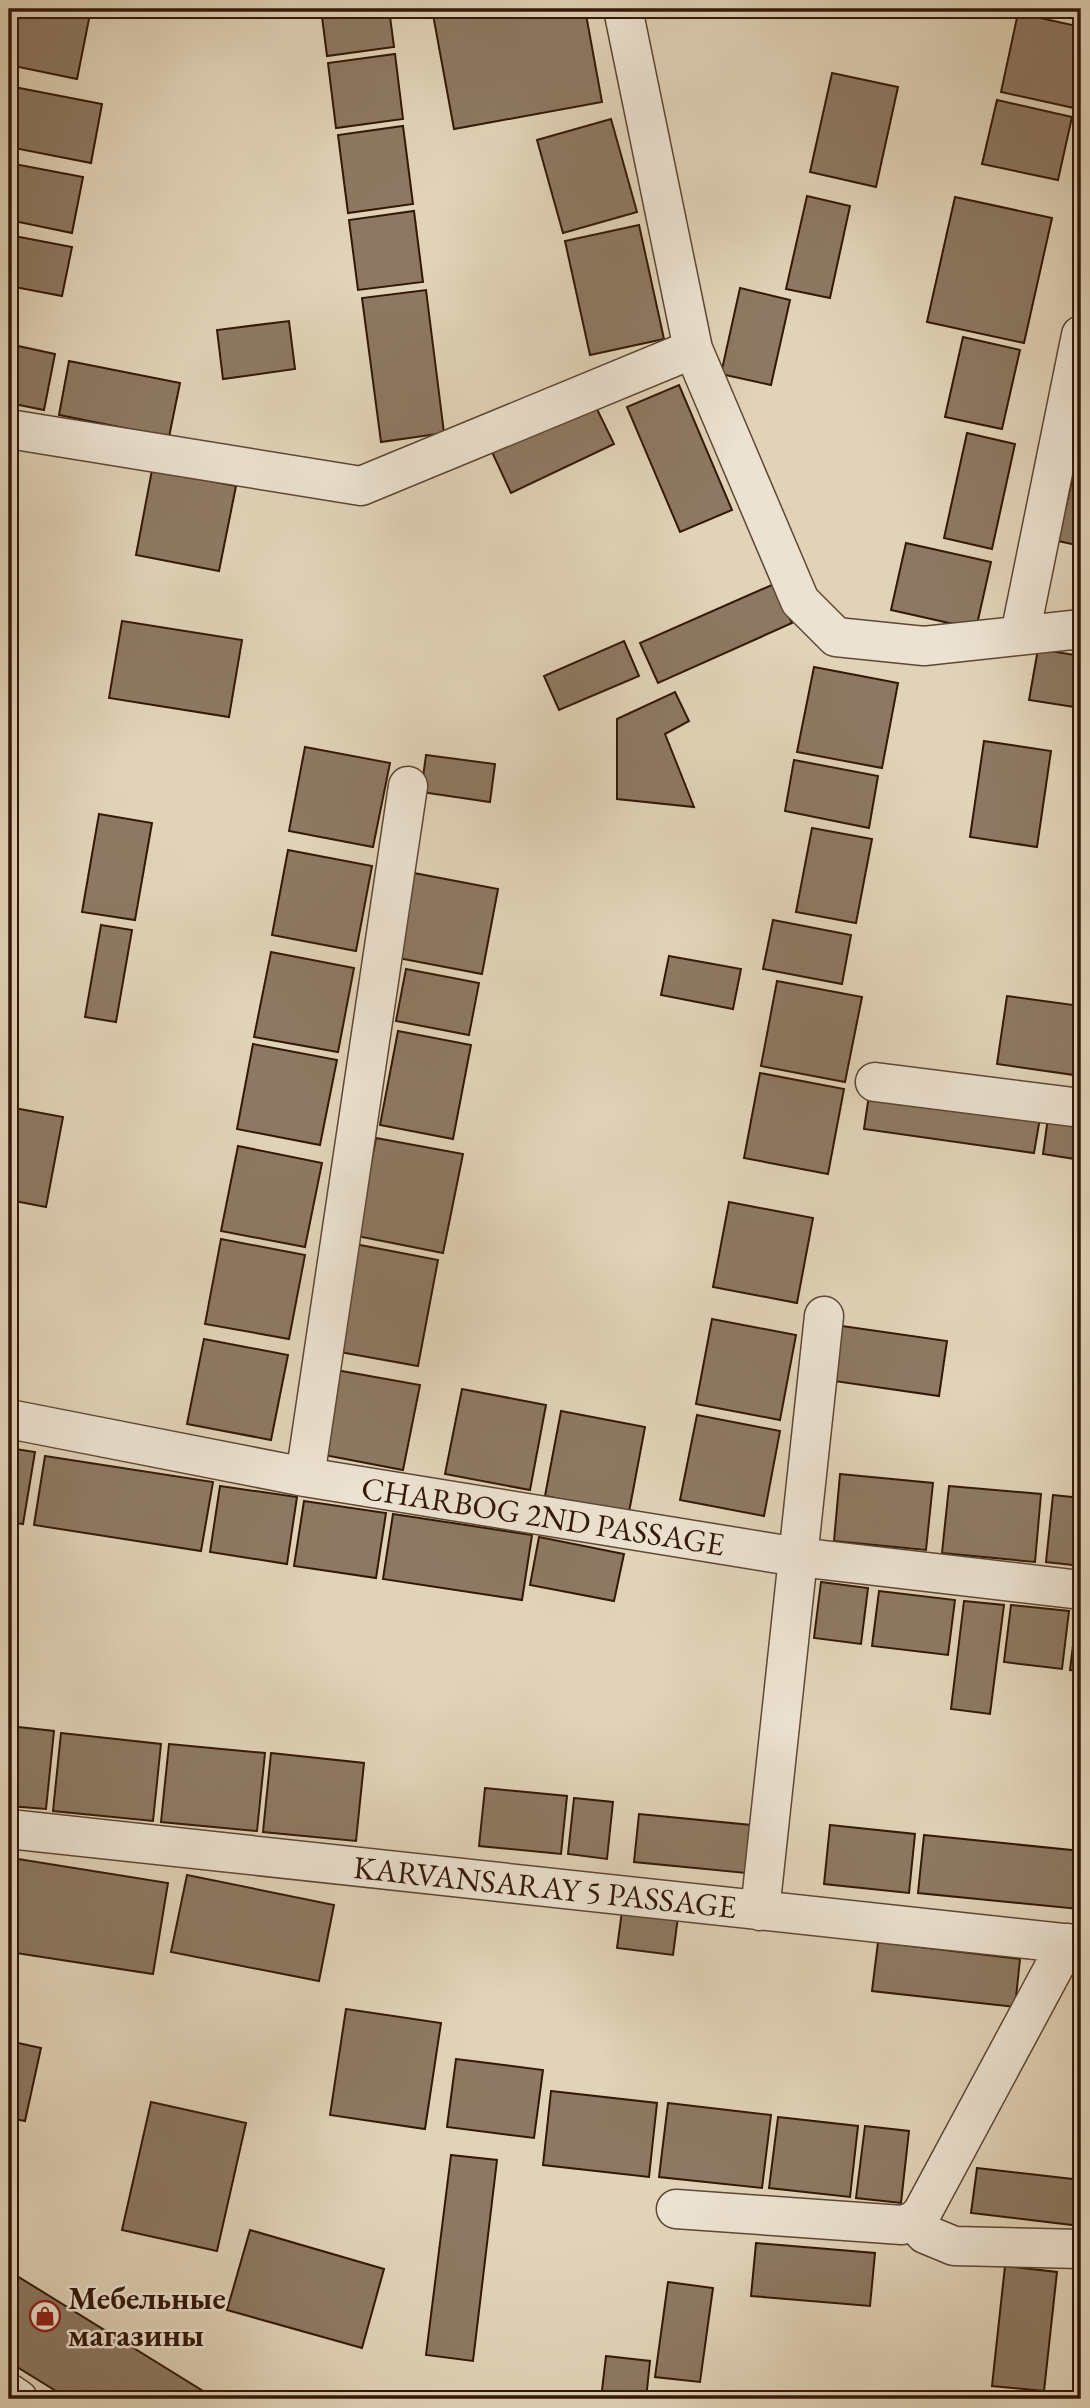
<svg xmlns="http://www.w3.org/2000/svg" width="1090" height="2408" font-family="'EB Garamond',serif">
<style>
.building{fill:#8d7963;stroke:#331807;stroke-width:2}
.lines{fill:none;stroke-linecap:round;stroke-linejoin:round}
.minor-casing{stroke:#5e4733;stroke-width:41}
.minor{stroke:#ece2d1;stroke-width:38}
.labels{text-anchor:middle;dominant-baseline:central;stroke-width:5;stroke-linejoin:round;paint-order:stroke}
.street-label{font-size:32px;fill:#331807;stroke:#ece2d1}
.poi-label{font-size:32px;font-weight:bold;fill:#331807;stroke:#ece2d1;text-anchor:start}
</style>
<rect width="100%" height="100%" fill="#e1d3b8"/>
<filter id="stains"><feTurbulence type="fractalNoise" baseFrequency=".00286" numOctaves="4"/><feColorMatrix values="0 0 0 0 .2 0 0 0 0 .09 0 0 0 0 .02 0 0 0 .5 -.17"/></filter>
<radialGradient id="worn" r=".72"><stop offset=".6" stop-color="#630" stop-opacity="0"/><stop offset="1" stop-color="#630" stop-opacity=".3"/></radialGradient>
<path class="building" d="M 9,9 L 91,9 L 77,79 L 9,65 Z
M 321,9 L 389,9 L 394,47 L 327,56 Z
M 432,9 L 585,9 L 602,102 L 454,129 Z
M 1018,13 L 1081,27 L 1081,75 L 1074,108 L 1001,92 Z
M 395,54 L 403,119 L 336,128 L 328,63 Z
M 832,73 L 898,87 L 876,187 L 810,172 Z
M 9,86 L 102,104 L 91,163 L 9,147 Z
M 997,100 L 1072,117 L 1058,180 L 982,164 Z
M 611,119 L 637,212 L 563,233 L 537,140 Z
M 403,126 L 413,204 L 348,213 L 338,135 Z
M 9,163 L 83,177 L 72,233 L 9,220 Z
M 807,196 L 850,206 L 830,298 L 786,289 Z
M 955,197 L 1052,218 L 1024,343 L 927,322 Z
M 414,211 L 423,282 L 358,290 L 349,220 Z
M 639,225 L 664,339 L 590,355 L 565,241 Z
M 9,235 L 72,247 L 62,296 L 9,286 Z
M 740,288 L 790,300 L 771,385 L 721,374 Z
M 426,290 L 444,433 L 381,442 L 362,298 Z
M 289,321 L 295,369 L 223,379 L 217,330 Z
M 963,337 L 1020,350 L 1002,429 L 945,417 Z
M 9,344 L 55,354 L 44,410 L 9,403 Z
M 69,361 L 180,383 L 169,437 L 59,415 Z
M 679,385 L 732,510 L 680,532 L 627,407 Z
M 594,403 L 614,444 L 511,493 L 492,452 Z
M 967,433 L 1015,444 L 992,549 L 944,538 Z
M 152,470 L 236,486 L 219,571 L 136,555 Z
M 1072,480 L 1081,482 L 1081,546 L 1058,541 Z
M 906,543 L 991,562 L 976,629 L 891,610 Z
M 774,584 L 792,623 L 658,683 L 640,643 Z
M 122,621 L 242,640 L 229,717 L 109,698 Z
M 624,641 L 639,676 L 559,710 L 544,676 Z
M 1038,649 L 1081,656 L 1081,708 L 1029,700 Z
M 814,667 L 898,683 L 882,768 L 797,752 Z
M 675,692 L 689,721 L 665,734 L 694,807 L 617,799 L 617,719 Z
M 984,741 L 1051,751 L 1037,847 L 970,837 Z
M 305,747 L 390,763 L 373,847 L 289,831 Z
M 426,755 L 495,764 L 490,802 L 421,792 Z
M 794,760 L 878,776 L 869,828 L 785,811 Z
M 99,814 L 152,823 L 135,920 L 82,912 Z
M 812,828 L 872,839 L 856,923 L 796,912 Z
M 288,850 L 372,866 L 356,951 L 272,935 Z
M 414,873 L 498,889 L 482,974 L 398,958 Z
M 773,920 L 851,935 L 842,984 L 763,969 Z
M 101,925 L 132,930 L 116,1022 L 85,1017 Z
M 271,952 L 354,968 L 338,1052 L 254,1037 Z
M 669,956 L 741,969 L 733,1009 L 661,995 Z
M 406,969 L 479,983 L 469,1035 L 396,1021 Z
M 777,981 L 862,997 L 845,1082 L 761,1066 Z
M 1007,996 L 1081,1006 L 1081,1076 L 997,1064 Z
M 398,1031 L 471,1045 L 453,1139 L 380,1125 Z
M 253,1044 L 337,1060 L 320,1145 L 237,1129 Z
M 760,1073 L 844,1089 L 828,1174 L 744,1158 Z
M 870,1088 L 1041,1112 L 1034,1153 L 864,1129 Z
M 9,1107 L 63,1117 L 46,1207 L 9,1200 Z
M 1049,1110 L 1081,1115 L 1081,1160 L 1043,1154 Z
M 376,1138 L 463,1154 L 443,1253 L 357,1236 Z
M 238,1146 L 322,1163 L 305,1247 L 221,1231 Z
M 729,1202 L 813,1218 L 797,1303 L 713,1287 Z
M 221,1239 L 305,1255 L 289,1339 L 205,1324 Z
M 355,1244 L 438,1260 L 418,1366 L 334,1351 Z
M 712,1319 L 796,1335 L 780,1420 L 696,1404 Z
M 842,1326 L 947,1341 L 939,1396 L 834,1381 Z
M 204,1339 L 288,1355 L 271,1440 L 187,1424 Z
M 336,1370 L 420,1385 L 403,1470 L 319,1454 Z
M 462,1389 L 546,1405 L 530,1490 L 445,1474 Z
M 561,1411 L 645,1427 L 629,1512 L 545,1496 Z
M 697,1415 L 780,1431 L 764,1516 L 680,1500 Z
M 9,1448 L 35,1452 L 23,1524 L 9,1522 Z
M 45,1456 L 213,1482 L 201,1551 L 34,1525 Z
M 840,1474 L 933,1483 L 926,1550 L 834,1541 Z
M 220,1486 L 297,1497 L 287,1564 L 210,1552 Z
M 949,1486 L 1041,1494 L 1035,1562 L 942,1553 Z
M 1053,1495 L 1081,1498 L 1081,1566 L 1046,1562 Z
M 304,1501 L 386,1513 L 376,1578 L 294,1566 Z
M 393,1514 L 532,1535 L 522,1600 L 383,1579 Z
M 539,1537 L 624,1554 L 614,1601 L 530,1585 Z
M 821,1582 L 868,1588 L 861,1644 L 814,1638 Z
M 879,1591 L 955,1600 L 948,1655 L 872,1646 Z
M 964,1601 L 1004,1605 L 990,1714 L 951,1709 Z
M 1011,1605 L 1069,1611 L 1062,1669 L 1004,1662 Z
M 1077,1612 L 1081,1613 L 1081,1671 L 1070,1670 Z
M 9,1726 L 54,1731 L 46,1809 L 9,1806 Z
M 61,1733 L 161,1744 L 153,1821 L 53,1811 Z
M 169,1744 L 265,1753 L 257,1831 L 161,1822 Z
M 271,1753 L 364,1763 L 356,1841 L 263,1832 Z
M 485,1788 L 567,1796 L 561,1854 L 479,1846 Z
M 574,1798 L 613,1802 L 607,1859 L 568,1854 Z
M 639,1814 L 751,1825 L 746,1873 L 634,1862 Z
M 830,1825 L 915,1834 L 909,1893 L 824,1884 Z
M 924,1835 L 1081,1851 L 1079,1909 L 918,1893 Z
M 18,1859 L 168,1883 L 153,1974 L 9,1952 L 9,1920 Z
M 187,1875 L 334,1905 L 319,1981 L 171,1952 Z
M 622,1911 L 678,1917 L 673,1955 L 617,1948 Z
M 878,1942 L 1020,1959 L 1015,2007 L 872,1991 Z
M 1079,1961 L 1081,1962 L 1081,1991 L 1075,1991 Z
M 346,2009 L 441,2023 L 425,2129 L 330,2115 Z
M 9,2041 L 41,2048 L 25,2121 L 9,2118 Z
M 456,2059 L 543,2070 L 534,2138 L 447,2127 Z
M 551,2091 L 657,2103 L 649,2177 L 543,2165 Z
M 151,2102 L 246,2123 L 217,2251 L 122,2230 Z
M 668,2103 L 771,2115 L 762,2188 L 659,2177 Z
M 778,2117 L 858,2126 L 850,2197 L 769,2188 Z
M 865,2126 L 909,2131 L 901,2203 L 856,2198 Z
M 451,2155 L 497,2160 L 473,2361 L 426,2355 Z
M 977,2168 L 1081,2180 L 1081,2226 L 971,2213 Z
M 250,2230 L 384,2269 L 362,2348 L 227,2310 Z
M 756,2243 L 875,2253 L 870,2306 L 751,2296 Z
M 1005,2266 L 1057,2272 L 1044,2391 L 992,2386 Z
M 9,2271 L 216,2399 L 69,2399 L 9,2362 Z
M 668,2282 L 713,2288 L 700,2382 L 655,2377 Z
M 606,2356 L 650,2361 L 646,2399 L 601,2399 Z"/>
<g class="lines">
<g class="minor-casing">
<path id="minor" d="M 623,9 L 693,349
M 9,429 L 361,486 L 693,349 L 800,601 L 836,637 L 924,646 L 1081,629
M 1020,635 L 1081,335
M 875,1082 L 1081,1108
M 9,1419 L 305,1477 L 798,1557 L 1081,1590
M 305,1477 L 408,786
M 9,1829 L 1081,1945
M 760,1911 L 824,1316
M 676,2209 L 902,2225 L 914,2221 L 922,2213 L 1067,1943
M 914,2221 L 925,2234 L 954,2246 L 1081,2249
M 9,2393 L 18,2399"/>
</g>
<use href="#minor" class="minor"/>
</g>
<defs>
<g id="shop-ring" transform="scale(1.575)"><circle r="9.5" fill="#ece2d1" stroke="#8f2418" stroke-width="1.5"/><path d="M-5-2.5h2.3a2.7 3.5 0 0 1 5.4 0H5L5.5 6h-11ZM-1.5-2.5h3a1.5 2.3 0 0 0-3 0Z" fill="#8f2418"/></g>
</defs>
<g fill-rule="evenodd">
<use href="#shop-ring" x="45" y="2316"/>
</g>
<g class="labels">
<g class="street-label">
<text transform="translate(543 1516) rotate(9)">CHARBOG 2ND PASSAGE</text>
<text transform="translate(545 1887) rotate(6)">KARVANSARAY 5 PASSAGE</text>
</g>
<g class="poi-label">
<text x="68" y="2298">Мебельные<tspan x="68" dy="37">магазины</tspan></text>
</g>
</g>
<rect width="1090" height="2408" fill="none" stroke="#e1d3b8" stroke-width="35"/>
<rect x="10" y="10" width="1069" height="2387" fill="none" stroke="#331807" stroke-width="3.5"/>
<rect x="18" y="18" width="1055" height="2373" fill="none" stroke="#331807" stroke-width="2"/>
<rect width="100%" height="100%" filter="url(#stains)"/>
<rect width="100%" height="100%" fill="url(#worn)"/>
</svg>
